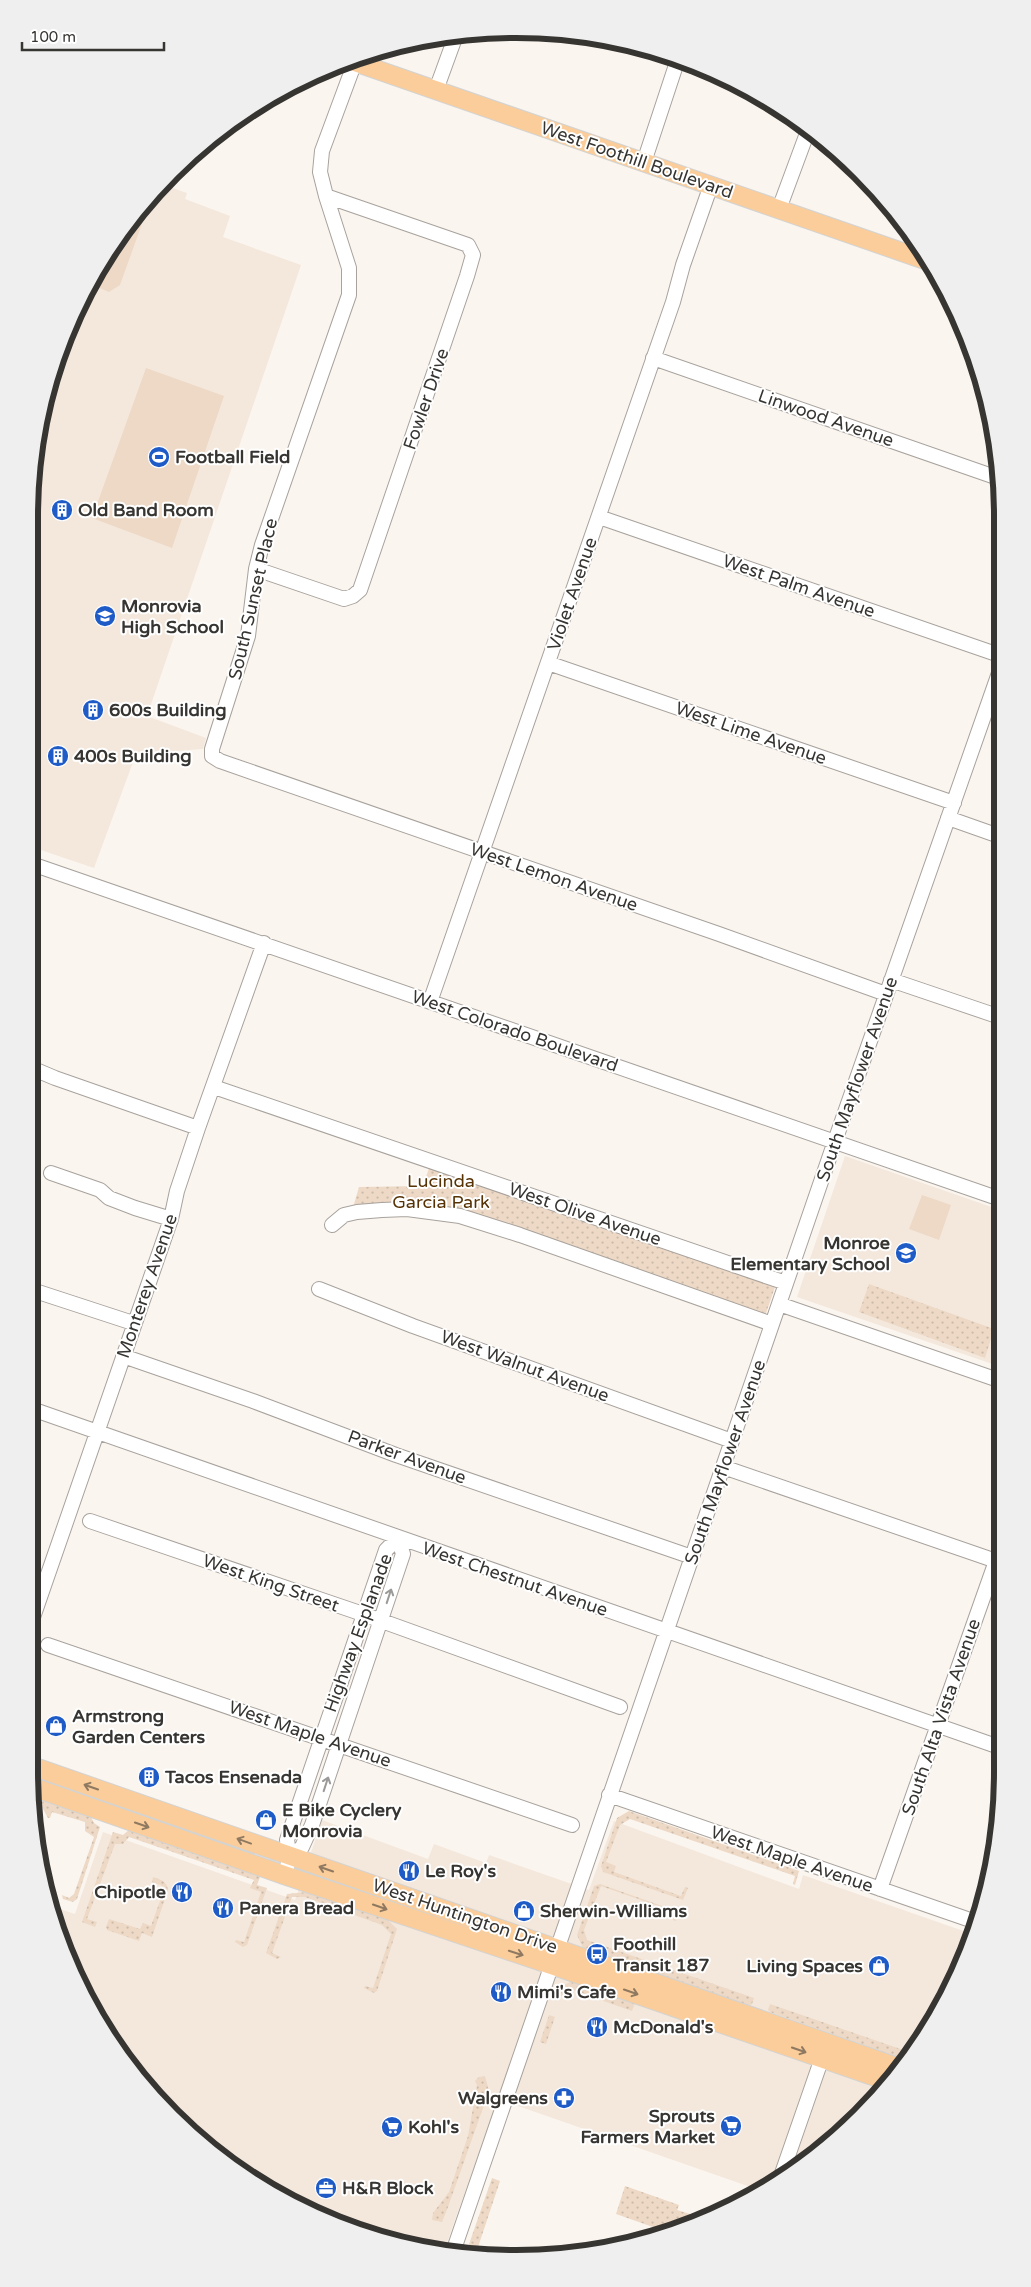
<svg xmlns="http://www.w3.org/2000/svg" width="1031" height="2287" font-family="'Varela Round',sans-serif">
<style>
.built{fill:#f4e8dd}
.green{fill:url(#green-dots)}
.pitch{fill:#edd9c5}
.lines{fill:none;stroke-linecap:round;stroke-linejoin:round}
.minor-casing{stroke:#a8a29d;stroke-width:16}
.major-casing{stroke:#d3d3d2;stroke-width:20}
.minor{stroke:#fff;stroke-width:14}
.major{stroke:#fbcd9a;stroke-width:18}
.oneway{stroke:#9b9a98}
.oneway2{stroke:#8f7961}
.labels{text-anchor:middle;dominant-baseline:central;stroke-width:4;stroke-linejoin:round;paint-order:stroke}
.street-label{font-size:18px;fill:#373532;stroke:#fff}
.poi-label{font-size:18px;font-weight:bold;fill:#373532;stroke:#fff;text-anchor:start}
.park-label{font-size:18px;fill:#563205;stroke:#fff}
.rim{fill:none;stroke:#373532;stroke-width:6}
</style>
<defs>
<pattern id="green-dots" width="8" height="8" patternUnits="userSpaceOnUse" patternTransform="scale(1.25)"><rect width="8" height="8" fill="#edd9c5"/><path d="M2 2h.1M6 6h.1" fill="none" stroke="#cba" stroke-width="1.8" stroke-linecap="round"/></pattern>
</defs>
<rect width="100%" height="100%" fill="#fbf5ef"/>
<path class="built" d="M 161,184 L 187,193 L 185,199 L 230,216 L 223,237 L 301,265 L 147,716 L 206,738 L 203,749 L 136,754 L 94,868 L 29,846 L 29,515 L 38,421 L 66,329 L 111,245 Z
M 845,1156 L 1000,1210 L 1001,1367 L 797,1297 Z
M 322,1820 L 428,1859 L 434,1844 L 486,1863 L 489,1855 L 589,1890 L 614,1821 L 799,1889 L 803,1875 L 972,1934 L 965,1958 L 920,2042 L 881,2093 L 812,2157 L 762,2191 L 498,2099 L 444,2251 L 421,2249 L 359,2232 L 272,2193 L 195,2138 L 149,2092 L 94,2015 L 55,1928 L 48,1905 L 75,1914 L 103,1832 L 295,1900 Z"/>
<path class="green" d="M 429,1168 L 775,1287 L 765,1316 L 488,1223 L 352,1211 L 359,1187 L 423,1186 Z
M 869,1284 L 994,1329 L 985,1358 L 859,1312 Z
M 31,1797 L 91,1817 L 94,1823 L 100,1827 L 77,1899 L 73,1902 L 63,1899 L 62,1895 L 69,1898 L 74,1894 L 94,1837 L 85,1831 L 85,1822 L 52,1812 L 50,1818 L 48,1818 L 42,1807 L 32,1803 Z
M 629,1811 L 799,1871 L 795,1885 L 793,1884 L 795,1876 L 630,1819 L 620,1825 L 606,1862 L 616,1866 L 614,1872 L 681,1896 L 685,1887 L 688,1888 L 683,1900 L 603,1872 L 601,1866 L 617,1818 Z
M 129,1830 L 258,1875 L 260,1877 L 257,1885 L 267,1888 L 247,1945 L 243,1947 L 235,1942 L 236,1940 L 244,1942 L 261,1892 L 250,1888 L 254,1880 L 129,1837 L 123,1844 L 115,1844 L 87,1919 L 97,1922 L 95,1927 L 82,1922 L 113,1832 L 123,1835 Z
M 153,1877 C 161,1880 167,1881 168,1890 L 152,1937 L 142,1933 L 139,1941 L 107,1930 L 106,1927 L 109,1919 L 140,1929 L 143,1923 L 151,1926 L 165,1887 L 152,1882 Z
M 600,1884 L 679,1912 L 676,1921 L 673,1920 L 675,1912 L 601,1886 L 584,1930 L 587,1940 L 754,1998 L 752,2004 L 749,2006 L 583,1948 L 577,1935 L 594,1886 Z
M 307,1892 L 388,1920 L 397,1929 L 377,1991 L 374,1993 L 364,1988 L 365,1986 L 373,1988 L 391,1934 L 382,1925 L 305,1897 L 292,1897 L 272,1953 L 281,1957 L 277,1959 L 266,1953 L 287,1894 Z
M 572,1981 L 592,1989 L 590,1996 L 565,1987 L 562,1996 L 557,1994 L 558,1988 Z
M 595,1989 L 635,2003 L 632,2011 L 592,1997 Z
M 770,2004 L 912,2053 L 906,2060 L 770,2012 L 768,2010 Z
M 549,2015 L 555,2017 L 546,2044 L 540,2042 Z
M 485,2076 L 489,2091 L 448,2207 L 442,2222 L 432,2220 L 433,2213 L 449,2192 L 468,2136 L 477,2085 L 475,2081 L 479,2077 Z
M 492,2178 L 500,2181 L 476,2253 L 467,2250 Z
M 625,2186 L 679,2205 L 677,2210 L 703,2218 L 687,2226 L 679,2222 L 675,2231 L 670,2233 L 616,2214 Z"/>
<path class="pitch" d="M 153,193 L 120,285 L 109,292 L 90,284 L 111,245 Z
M 146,368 L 224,396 L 172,548 L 92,518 Z
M 922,1195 L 951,1205 L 939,1240 L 909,1229 Z"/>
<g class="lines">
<g class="minor-casing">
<path id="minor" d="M 355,62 L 322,151 L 320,172 L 326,196 L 349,268 L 349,295 L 262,545 L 256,569 L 248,636 L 212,749 L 212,756 L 220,761 L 719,934 L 886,994
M 436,90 L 456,35
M 644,162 L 678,59
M 779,209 L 809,128
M 653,358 L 998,478
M 599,517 L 999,655
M 256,569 L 344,599 L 353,596 L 360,590 L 467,276 L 473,255 L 468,245 L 326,196
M 548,663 L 954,803
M 948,818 L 999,836
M 29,863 L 1000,1199
M 891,980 L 1000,1017
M 430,1002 L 673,302 L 683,265 L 711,185
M 29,1067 L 55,1078 L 198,1128
M 214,1087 L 786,1283
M 51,1173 L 100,1190 L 109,1198 L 135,1208 L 171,1219
M 332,1225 L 344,1215 L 357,1212 L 382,1210 L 407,1209 L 460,1216 L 520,1235 L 772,1324
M 29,1289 L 133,1323
M 319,1289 L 413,1326 L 732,1441
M 779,1304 L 1001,1381
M 123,1356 L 253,1401 L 396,1455 L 692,1557
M 29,1408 L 1002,1748
M 723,1467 L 1002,1563
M 90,1521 L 357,1612 L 620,1707
M 29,1629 L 171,1219 L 177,1191 L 198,1128 L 264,943
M 48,1645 L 572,1825
M 609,1795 L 976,1922
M 284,1875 L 290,1858 L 302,1847 L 312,1825 L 403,1554 L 398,1538 L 386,1550 L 287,1840 L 290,1858
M 880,1889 L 1002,1544
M 780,2179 L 822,2058
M 453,2252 L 835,1141 L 999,673"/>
</g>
<g class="major-casing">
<path id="major" d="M 349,60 L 925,260
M 29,1765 C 319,1867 610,1966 900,2068
M 30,1786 L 284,1875 L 566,1970 L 890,2082"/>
</g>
<use href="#minor" class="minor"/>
<use href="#major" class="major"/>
</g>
<defs><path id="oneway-shaft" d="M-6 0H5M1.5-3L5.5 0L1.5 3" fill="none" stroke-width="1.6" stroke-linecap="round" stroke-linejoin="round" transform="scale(1.25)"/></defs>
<g class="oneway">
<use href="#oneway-shaft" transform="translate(389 1596) rotate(-72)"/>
<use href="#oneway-shaft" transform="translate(326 1784) rotate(-72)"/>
</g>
<g class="oneway2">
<use href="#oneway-shaft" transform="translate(91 1787) rotate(-161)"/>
<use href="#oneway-shaft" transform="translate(142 1825) rotate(19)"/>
<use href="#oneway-shaft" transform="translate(244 1841) rotate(-160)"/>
<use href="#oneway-shaft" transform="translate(326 1869) rotate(-161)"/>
<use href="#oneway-shaft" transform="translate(380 1907) rotate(19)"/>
<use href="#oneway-shaft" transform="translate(516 1953) rotate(18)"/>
<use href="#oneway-shaft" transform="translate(631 1992) rotate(19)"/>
<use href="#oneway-shaft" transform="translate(799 2050) rotate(19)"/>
</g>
<defs>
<g id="stadium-disc" transform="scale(1.125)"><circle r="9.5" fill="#1e5bc7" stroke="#fff"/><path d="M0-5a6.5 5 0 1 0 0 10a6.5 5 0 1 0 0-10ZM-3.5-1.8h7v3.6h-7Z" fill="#fff"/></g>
<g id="building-disc" transform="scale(1.125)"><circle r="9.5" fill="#1e5bc7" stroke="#fff"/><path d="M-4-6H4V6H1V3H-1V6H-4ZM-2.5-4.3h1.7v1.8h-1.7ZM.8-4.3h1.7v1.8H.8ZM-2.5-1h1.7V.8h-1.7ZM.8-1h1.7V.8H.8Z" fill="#fff"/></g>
<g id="school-disc" transform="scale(1.125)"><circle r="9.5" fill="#1e5bc7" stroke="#fff"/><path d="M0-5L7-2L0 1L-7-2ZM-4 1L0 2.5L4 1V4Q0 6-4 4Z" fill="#fff"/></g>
<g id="shop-disc" transform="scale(1.125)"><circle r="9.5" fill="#1e5bc7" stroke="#fff"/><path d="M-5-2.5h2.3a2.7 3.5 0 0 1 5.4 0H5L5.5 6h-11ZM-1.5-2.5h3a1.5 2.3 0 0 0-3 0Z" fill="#fff"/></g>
<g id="restaurant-disc" transform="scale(1.125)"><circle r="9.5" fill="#1e5bc7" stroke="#fff"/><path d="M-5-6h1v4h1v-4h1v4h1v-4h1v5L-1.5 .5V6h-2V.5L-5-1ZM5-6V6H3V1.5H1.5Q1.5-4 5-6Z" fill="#fff"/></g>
<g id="bus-disc" transform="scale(1.125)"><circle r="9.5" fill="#1e5bc7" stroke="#fff"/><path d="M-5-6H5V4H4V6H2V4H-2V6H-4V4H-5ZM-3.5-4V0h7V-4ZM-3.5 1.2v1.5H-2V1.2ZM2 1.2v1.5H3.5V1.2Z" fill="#fff"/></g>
<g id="pharmacy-disc" transform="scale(1.125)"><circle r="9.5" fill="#1e5bc7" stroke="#fff"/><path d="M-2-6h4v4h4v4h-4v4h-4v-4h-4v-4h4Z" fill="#fff"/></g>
<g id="supermarket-disc" transform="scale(1.125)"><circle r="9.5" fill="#1e5bc7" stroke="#fff"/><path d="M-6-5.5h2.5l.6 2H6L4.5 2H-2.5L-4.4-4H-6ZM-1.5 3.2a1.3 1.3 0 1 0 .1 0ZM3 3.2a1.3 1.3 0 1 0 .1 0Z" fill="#fff"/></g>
<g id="office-disc" transform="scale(1.125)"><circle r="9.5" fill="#1e5bc7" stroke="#fff"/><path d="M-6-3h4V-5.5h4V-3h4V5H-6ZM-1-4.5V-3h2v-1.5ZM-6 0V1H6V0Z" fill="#fff"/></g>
</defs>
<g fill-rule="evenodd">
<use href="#stadium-disc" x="159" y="457"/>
<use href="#building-disc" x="62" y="510"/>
<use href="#school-disc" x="105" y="616"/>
<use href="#building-disc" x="93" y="710"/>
<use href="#building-disc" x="58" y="756"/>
<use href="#school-disc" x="906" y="1253"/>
<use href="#shop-disc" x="56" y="1726"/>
<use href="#building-disc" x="149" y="1777"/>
<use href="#shop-disc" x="266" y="1820"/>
<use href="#restaurant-disc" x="409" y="1871"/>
<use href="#restaurant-disc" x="182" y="1892"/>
<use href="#restaurant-disc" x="223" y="1908"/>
<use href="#shop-disc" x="524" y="1911"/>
<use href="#bus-disc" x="597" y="1954"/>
<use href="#shop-disc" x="879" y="1966"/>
<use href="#restaurant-disc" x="501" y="1992"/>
<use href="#restaurant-disc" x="597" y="2027"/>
<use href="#pharmacy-disc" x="564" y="2098"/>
<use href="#supermarket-disc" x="731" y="2126"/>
<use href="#supermarket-disc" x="392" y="2127"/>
<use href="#office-disc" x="326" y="2188"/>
</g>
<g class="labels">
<g class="street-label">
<text transform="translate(637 160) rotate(19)">West Foothill Boulevard</text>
<text transform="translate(426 399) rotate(-71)">Fowler Drive</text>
<text transform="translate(826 418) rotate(19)">Linwood Avenue</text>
<text transform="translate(799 586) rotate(19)">West Palm Avenue</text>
<text transform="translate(572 594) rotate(-71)">Violet Avenue</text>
<text transform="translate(253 599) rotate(-77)">South Sunset Place</text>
<text transform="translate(751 733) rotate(19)">West Lime Avenue</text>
<text transform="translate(554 877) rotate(19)">West Lemon Avenue</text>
<text transform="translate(515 1031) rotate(19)">West Colorado Boulevard</text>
<text transform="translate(857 1079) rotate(-71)">South Mayflower Avenue</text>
<text transform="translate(585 1214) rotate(19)">West Olive Avenue</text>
<text transform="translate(147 1286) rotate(-71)">Monterey Avenue</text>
<text transform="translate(525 1366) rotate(20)">West Walnut Avenue</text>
<text transform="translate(407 1457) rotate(20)">Parker Avenue</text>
<text transform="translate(725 1462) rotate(-71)">South Mayflower Avenue</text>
<text transform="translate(515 1579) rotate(19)">West Chestnut Avenue</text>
<text transform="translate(271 1583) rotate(19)">West King Street</text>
<text transform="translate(358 1633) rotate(-70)">Highway Esplanade</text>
<text transform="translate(941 1717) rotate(-71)">South Alta Vista Avenue</text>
<text transform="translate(310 1734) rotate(19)">West Maple Avenue</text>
<text transform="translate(792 1859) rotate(19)">West Maple Avenue</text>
<text transform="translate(465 1916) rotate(19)">West Huntington Drive</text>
</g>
<g class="poi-label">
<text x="175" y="457">Football Field</text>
<text x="78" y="510">Old Band Room</text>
<text x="121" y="606">Monrovia<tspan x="121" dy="21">High School</tspan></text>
<text x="109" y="710">600s Building</text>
<text x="74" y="756">400s Building</text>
<text x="890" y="1243" text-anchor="end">Monroe<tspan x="890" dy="21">Elementary School</tspan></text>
<text x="72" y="1716">Armstrong<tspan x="72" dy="21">Garden Centers</tspan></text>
<text x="165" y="1777">Tacos Ensenada</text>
<text x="282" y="1810">E Bike Cyclery<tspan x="282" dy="21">Monrovia</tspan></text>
<text x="425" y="1871">Le Roy's</text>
<text x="166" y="1892" text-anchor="end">Chipotle</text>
<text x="239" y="1908">Panera Bread</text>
<text x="540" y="1911">Sherwin-Williams</text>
<text x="613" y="1944">Foothill<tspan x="613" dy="21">Transit 187</tspan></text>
<text x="863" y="1966" text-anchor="end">Living Spaces</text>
<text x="517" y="1992">Mimi's Cafe</text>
<text x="613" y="2027">McDonald's</text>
<text x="548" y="2098" text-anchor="end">Walgreens</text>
<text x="715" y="2116" text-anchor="end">Sprouts<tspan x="715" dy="21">Farmers Market</tspan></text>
<text x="408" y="2127">Kohl's</text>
<text x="342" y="2188">H&amp;R Block</text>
</g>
<g class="park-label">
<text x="441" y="1181">Lucinda<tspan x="441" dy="21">Garcia Park</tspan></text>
</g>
</g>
<path d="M0 0H1031V2287H0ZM516 38H516A478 478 0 0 1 994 516V1772A478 478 0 0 1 516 2250H516A478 478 0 0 1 38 1772V516A478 478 0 0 1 516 38Z" fill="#efefef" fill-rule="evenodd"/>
<path class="rim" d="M516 38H516A478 478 0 0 1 994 516V1772A478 478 0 0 1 516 2250H516A478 478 0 0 1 38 1772V516A478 478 0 0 1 516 38Z"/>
<path d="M22 42v8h142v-8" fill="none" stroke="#373532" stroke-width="2.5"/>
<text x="30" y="42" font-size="15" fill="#373532" stroke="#ffffff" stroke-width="4" paint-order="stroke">100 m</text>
</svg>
